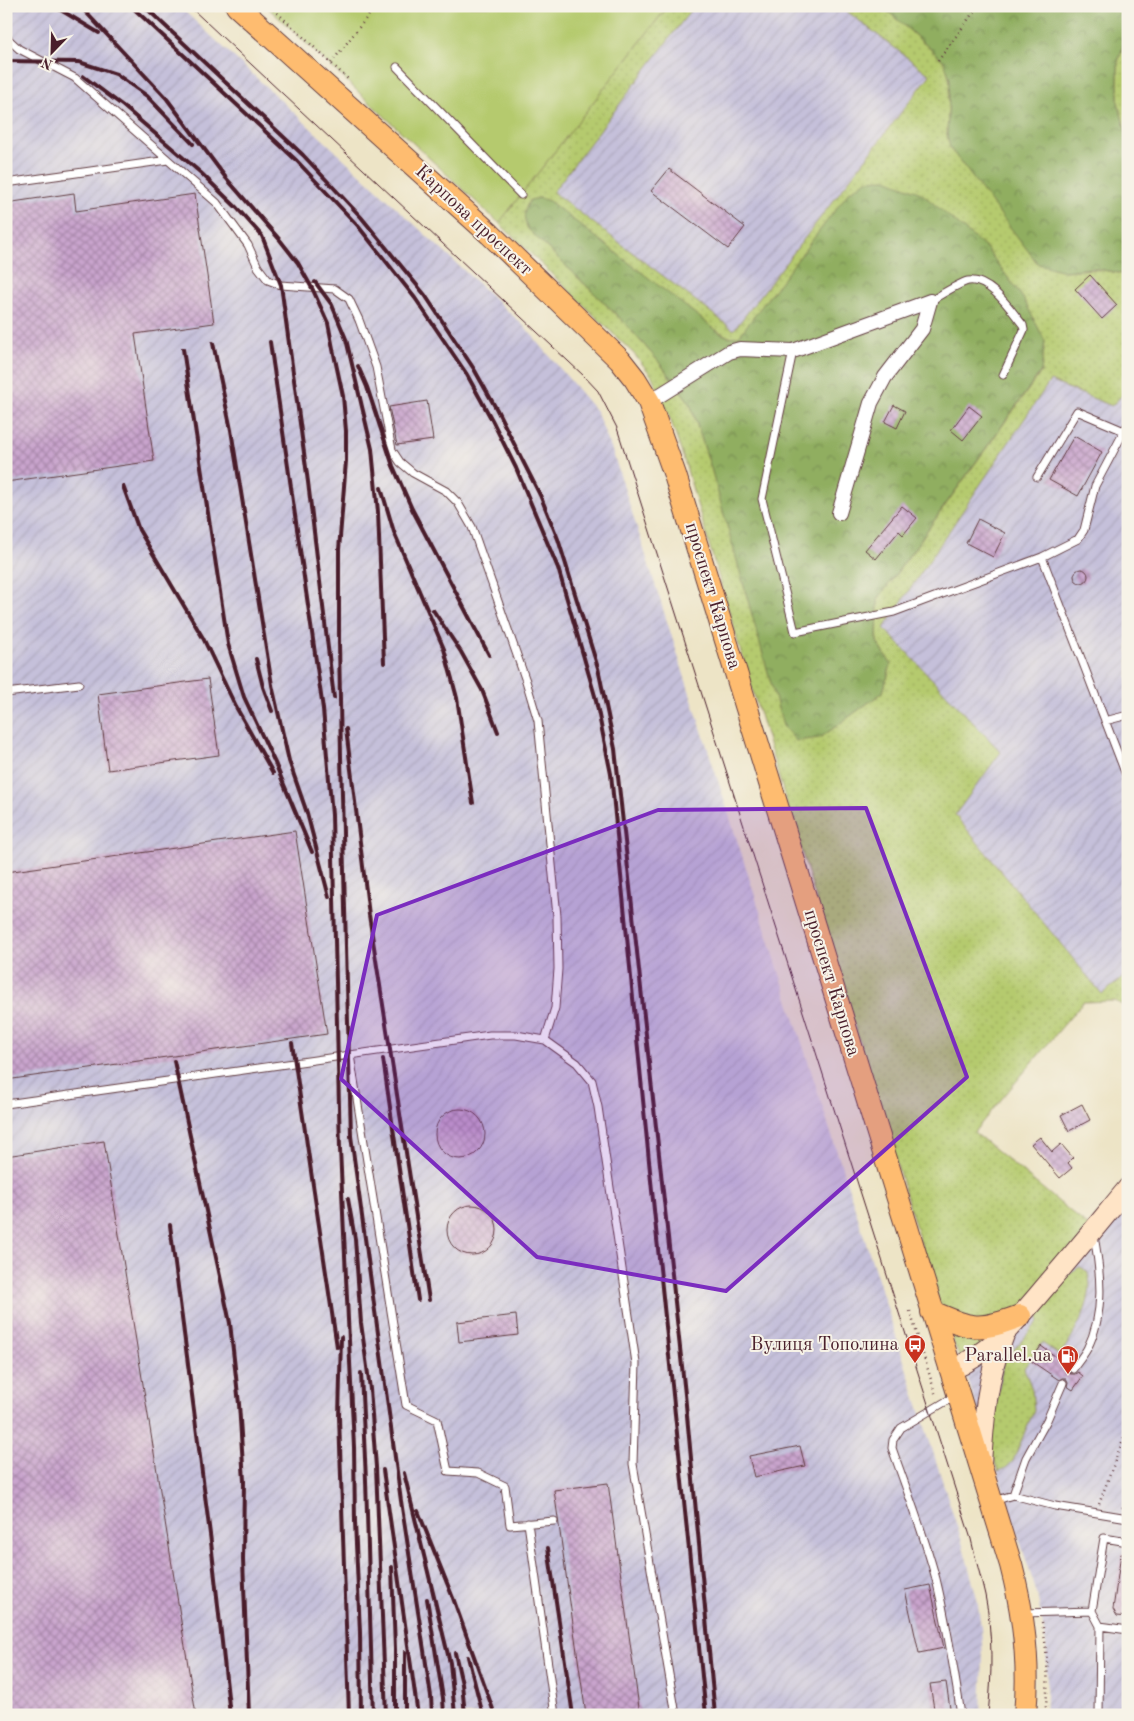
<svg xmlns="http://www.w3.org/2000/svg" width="1134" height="1721" font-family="'Old Standard TT',serif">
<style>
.industrial{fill:url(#industrial-furrows)}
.grass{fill:url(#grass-dots);stroke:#80744c;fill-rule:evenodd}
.forest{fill:url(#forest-crowns);stroke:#6d6646}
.park{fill:#b5ca6e;stroke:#80744c}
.building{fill:url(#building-cross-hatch)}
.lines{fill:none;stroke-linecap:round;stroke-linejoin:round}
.lane-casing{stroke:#623d42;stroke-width:9}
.street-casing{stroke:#623d42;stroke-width:16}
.secondary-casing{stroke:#623d42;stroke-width:22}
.primary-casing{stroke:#623d42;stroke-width:24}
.path{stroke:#623d42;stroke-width:2.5;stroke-dasharray:1 4;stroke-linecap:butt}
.lane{stroke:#fff;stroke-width:7}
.street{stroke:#fff;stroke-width:14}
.secondary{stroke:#ffe4c6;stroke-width:20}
.primary{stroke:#febc70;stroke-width:22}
.tram{stroke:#4a1f2b;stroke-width:1}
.rail{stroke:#4a1f2b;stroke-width:4}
.marked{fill:#7b2cbf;fill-opacity:0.2;stroke:#7b2cbf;stroke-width:4;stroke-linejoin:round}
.labels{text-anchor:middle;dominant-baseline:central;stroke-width:4;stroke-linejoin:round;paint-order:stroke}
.street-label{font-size:19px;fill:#4a1f2b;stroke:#f7f3e8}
.poi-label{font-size:19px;fill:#4a1f2b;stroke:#f7f3e8;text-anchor:end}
</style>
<defs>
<pattern id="industrial-furrows" width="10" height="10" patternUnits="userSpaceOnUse" patternTransform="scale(1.25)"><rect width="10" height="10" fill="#c5c0da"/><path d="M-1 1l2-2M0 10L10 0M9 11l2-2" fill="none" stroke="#aba5bb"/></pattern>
<pattern id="grass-dots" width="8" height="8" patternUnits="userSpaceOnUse" patternTransform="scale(1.25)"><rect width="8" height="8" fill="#b5ca6e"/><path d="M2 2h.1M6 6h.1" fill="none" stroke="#9dad5f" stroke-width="1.8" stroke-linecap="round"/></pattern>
<pattern id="forest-crowns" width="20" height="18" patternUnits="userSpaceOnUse" patternTransform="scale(1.25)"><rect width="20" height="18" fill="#90ae61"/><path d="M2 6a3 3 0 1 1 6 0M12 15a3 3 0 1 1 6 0" fill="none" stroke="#788d50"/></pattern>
<pattern id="building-cross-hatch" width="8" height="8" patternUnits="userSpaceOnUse" patternTransform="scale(1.25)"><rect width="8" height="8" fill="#c9a4cd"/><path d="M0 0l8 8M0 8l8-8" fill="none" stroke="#a585a7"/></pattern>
</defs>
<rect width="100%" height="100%" fill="#f7f3e8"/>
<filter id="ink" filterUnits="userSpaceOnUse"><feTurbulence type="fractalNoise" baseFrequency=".02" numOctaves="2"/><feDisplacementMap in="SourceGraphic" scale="10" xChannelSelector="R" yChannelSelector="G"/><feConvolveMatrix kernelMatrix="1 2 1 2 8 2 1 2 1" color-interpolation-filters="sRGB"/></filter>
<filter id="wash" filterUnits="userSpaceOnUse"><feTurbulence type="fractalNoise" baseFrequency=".0096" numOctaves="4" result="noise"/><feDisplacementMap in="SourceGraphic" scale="20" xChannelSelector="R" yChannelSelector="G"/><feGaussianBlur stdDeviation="1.12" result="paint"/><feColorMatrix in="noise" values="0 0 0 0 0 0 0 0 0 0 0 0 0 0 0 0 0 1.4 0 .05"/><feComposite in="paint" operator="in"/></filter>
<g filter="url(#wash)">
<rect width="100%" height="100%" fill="#ede4c6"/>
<path class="industrial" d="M 6,6 L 179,6 L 526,328 L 596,411 L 613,453 L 962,1542 L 977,1598 L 981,1627 L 983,1657 L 981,1715 L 6,1715 Z
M 694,6 L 840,6 L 930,74 L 734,330 L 553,192 Z
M 1050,381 L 1112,406 L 1128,389 L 1128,974 L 1102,994 L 955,814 L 884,628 Z
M 1128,1188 L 1128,1715 L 1045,1715 L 1047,1677 L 1046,1644 L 1037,1594 L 966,1374 L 1018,1319 Z"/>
<path class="grass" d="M 668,6 L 694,6 L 553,192 L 734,330 L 930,75 L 840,6 L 882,6 L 944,61 L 950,79 L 947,134 L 1064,271 C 1089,269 1104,268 1128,276 L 1128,389 L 1112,406 L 1050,381 L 884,628 L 1001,752 L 955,815 L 1102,994 L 1128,974 L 1128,1008 L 1115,1001 L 1083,1002 L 974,1132 L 1093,1230 L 1018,1319 L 966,1374 L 941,1310 L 740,649 L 685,463 L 671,421 L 652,376 L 634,354 L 499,223 ZM 528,229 L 729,337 L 739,336 L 1045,341 L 1041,372 L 878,599 L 877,642 L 891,664 L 883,692 L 820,738 L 711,468 L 690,403 L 659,362 L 625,323 Z
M 1128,30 L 1128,140 L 1118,102 L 1118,62 Z
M 1080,1267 L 1087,1271 C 1098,1296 1074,1335 1060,1355 L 1042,1343 L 1024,1368 L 1032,1389 L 1034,1410 L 1013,1461 L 1006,1468 L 998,1471 L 990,1448 L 1004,1356 L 1008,1356 L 1039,1321 L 1038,1313 C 1048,1301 1065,1273 1080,1267 Z"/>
<path class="forest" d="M 882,6 L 1128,6 L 1128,30 L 1118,62 L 1118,102 L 1128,140 L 1128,276 L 1115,272 L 1092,268 L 1064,271 L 1038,264 L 950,148 L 947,134 L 950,79 L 944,61 Z
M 886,179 L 921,193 L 986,248 L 1023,298 L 1045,341 L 1041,371 L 878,599 L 877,642 L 891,664 L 883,692 L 820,738 L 796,741 L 783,726 L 711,468 L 690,403 L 659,362 L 625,323 L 528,229 C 523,218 523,211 530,200 L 540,198 L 549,201 L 720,333 L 729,337 L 739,336 L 849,192 L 867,180 Z"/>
<path class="park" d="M 266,6 L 668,6 L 499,223 Z"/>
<g id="blocks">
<path class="building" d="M 669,169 L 745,227 L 728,249 L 651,191 Z
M 74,193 L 76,211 L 195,194 L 214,323 L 135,334 L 154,461 L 6,482 L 6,252 L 8,251 L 6,238 L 6,203 Z
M 1090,275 L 1117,305 L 1102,319 L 1075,289 Z
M 427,401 L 433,440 L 397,445 L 389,407 Z
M 894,405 L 905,411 L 897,428 L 885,422 Z
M 969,406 L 982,416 L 963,440 L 951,430 Z
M 1074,436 L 1102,452 L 1078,496 L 1049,480 Z
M 902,506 L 917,518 L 903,535 L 899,531 L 876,559 L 865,550 Z
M 978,519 L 1005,533 L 993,557 L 966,543 Z
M1074 576a7 7 0 1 1 14 0a7 7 0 1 1-14 0Z
M 208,679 L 219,755 L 108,770 L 98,694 Z
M 295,831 L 327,1034 L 6,1080 L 6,872 Z
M 1082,1104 L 1090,1120 L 1069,1131 L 1061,1115 Z
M435 1134a25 25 0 1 1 50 0a25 25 0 1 1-50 0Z
M 1040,1137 L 1052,1152 L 1061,1144 L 1073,1158 L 1068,1163 L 1072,1168 L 1060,1178 L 1031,1144 Z
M 104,1141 L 196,1715 L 6,1715 L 6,1156 Z
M447 1230a25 25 0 1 1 50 0a25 25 0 1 1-50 0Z
M 516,1315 L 518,1335 L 459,1342 L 457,1322 Z
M 1041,1346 L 1069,1366 L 1068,1371 L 1070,1374 L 1075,1374 L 1078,1372 L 1083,1376 L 1073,1390 L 1067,1386 L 1068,1382 L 1066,1378 L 1062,1378 L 1059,1380 L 1031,1361 Z
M 800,1446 L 805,1466 L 754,1477 L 749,1456 Z
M 608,1483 L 640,1715 L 586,1715 L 554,1490 Z
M 1121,1554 L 1128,1554 L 1128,1617 L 1117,1616 L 1113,1609 Z
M 930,1585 L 944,1648 L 919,1653 L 905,1590 Z
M 946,1682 L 951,1715 L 935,1715 L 930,1684 Z"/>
</g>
</g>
<g filter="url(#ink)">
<use href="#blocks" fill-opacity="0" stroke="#623d42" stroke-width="1"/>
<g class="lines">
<g class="lane-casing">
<path id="lane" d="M 6,37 L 19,49 L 75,78 L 217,203 L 248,245 L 258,267 L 268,280 L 281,285 L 335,289 L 349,299 L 359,320 L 376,367 L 392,450 L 400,462 L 413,473 L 446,491 L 458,503 L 472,527 L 526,681 L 538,721 L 557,916 L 558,969 L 555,1008 L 545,1040
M 397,67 L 521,195
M 6,183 L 168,160
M 930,301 C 939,296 959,283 968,281 C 989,277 1011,310 1023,325 L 1024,330 L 1003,375
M 793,351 L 762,499 L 795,632 L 894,612 L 1042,557 L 1078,539 L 1084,530 L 1095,486 L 1128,424
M 1037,477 L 1077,411 L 1124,431
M 1042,557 L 1128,780
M 6,693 L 79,684
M 1105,721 L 1128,715
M 350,1055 L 406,1405 L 437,1420 L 448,1471 L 478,1473 L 505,1486 L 510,1525 L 554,1521
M 6,1104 L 490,1035 L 516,1035 L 545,1040 L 577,1063 L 592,1081 L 598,1107 L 636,1363 L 633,1464 L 676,1715
M 1073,1369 C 1078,1362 1083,1356 1087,1349 C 1105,1314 1101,1274 1094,1236
M 955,1396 L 901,1428 L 893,1440 L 892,1448 C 907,1491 924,1534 936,1579 C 947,1624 954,1669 961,1715
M 1013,1495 L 1026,1458 L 1047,1420 L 1063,1383
M 994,1501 L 1013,1495 L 1055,1506 L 1128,1518
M 528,1523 L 555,1715
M 1023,1613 L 1092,1611
M 1100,1626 L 1128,1630
M 1099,1715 L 1100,1626 L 1092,1611 L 1104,1538 L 1128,1542"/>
</g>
<g class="street-casing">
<path id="street" d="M 649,402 L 729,352 L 740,349 L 793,351 L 930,301
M 839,513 L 871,403 L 885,377 L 922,329 L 930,301"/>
</g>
<g class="secondary-casing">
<path id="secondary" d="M 951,1370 C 994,1352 1022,1314 1052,1279 C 1078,1249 1103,1218 1128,1188
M 981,1463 C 984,1419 987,1376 1004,1335"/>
</g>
<g class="primary-casing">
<path id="primary" d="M 237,6 L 490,234 L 620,360 L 635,379 L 649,402 L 675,475 L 1011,1565 C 1024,1615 1030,1663 1025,1715
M 932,1312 C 972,1329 978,1332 1020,1316"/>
</g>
<path class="path" d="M 270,6 L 349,80
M 938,61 L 978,6
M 331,63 L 376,6
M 910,1311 L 936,1396
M 1099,1504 L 1128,1426
M 1122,1508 L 1128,1502
M 1042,1622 C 1048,1655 1049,1681 1045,1715"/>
<use href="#lane" class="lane"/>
<use href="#street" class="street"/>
<use href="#secondary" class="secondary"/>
<use href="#primary" class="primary"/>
<path class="tram" d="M 189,6 L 584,376 L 598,391 L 617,428 L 971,1539 C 975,1558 981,1577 985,1595 C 993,1634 992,1675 988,1715"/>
<path class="rail" d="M 54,6 L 99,33
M 80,6 L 167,99 L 226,178 L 280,240 L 298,263 L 313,290 L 328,323 L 335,359 L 343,396 L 346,431 L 346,461 L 339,550 L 339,642 L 341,757 L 351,1136 L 401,1501 L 431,1696 L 432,1715
M 131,6 L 297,161 L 358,226 L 415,298 L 466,373 L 492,420 L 516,468 L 558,568 L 595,696 L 611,774 L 650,1171 L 706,1715
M 144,6 L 303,155 L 361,217 L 425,295 L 474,369 L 497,410 L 540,495 L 558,539 L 598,668 L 615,749 L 685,1394 L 715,1715
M 6,61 L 79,62 L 116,74 L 147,96 L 193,144
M 83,76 L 123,106 L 201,173 L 237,208 L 262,236 L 281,285 L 308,482 L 334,698
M 315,282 L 332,305 L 346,339 L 372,449 L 378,512 L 384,663
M 270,342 L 323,709 L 332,815 L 340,1149 L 354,1447 L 355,1522 L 360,1632 L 361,1715
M 213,343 L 231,430 L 272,685 L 289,761 L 307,813 L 329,897
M 183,349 L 228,644 L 244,697 L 275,763 L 312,852
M 358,366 L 367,387 L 393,466 L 412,509 L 489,655
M 123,486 L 139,530 L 203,638 L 236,707 L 273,773
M 381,488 L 394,532 L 444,649 L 457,698 L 473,803
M 433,610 L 461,652 L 482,690 L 498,732
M 256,659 L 263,687 L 272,711
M 346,729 L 369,915 L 429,1300
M 292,1043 L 337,1347
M 383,1059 L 418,1300
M 174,1061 L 230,1323 L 239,1404 L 244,1481 L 243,1560 L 249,1715
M 348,1199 L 355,1239 L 361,1323 L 370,1389 L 376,1467 L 386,1715
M 170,1225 L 211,1542 L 230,1715
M 341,1337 L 339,1417 L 349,1715
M 361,1373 L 366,1480 L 373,1715
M 383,1470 L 418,1715
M 404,1473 L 450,1663 L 455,1715
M 418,1511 L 453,1598 L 495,1715
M 548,1548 L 573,1715
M 392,1567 L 395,1649 L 395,1715
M 427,1599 L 443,1698 L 444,1715
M 405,1652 L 405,1715
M 455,1653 L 462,1684 L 465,1715
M 468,1657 L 483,1715"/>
</g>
</g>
<path class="marked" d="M 866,808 L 967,1077 L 726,1291 L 537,1257 L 341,1079 L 377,915 L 658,810 Z"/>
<defs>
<g id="bus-pin" transform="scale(1.125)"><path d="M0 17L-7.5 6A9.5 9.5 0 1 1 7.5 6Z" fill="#c8321e" stroke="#f7f3e8"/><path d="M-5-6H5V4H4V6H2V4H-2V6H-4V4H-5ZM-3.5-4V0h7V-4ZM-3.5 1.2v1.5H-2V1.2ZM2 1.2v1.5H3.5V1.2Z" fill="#fff"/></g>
<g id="fuel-pin" transform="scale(1.125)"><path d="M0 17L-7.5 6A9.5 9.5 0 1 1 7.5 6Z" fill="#c8321e" stroke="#f7f3e8"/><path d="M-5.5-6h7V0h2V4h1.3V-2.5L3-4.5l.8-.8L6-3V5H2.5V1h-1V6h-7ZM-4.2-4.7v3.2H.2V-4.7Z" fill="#fff"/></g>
</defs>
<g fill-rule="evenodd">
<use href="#bus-pin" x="915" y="1345"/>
<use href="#fuel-pin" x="1068" y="1356"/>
</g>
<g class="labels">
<g class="street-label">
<text transform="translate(473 221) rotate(43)">Карпова проспект</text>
<text transform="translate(712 596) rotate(73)">проспект Карпова</text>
<text transform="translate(831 983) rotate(73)">проспект Карпова</text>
</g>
<g class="poi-label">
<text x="899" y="1345">Вулиця Тополина</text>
<text x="1052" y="1356">Parallel.ua</text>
</g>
</g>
<rect width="1134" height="1721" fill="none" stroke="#f7f3e8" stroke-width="25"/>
<g transform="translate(52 52) rotate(203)" stroke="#f7f3e8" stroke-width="4" paint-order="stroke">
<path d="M0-4L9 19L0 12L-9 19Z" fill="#4a1f2b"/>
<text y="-8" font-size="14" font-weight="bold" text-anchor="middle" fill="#4a1f2b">N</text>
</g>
</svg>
